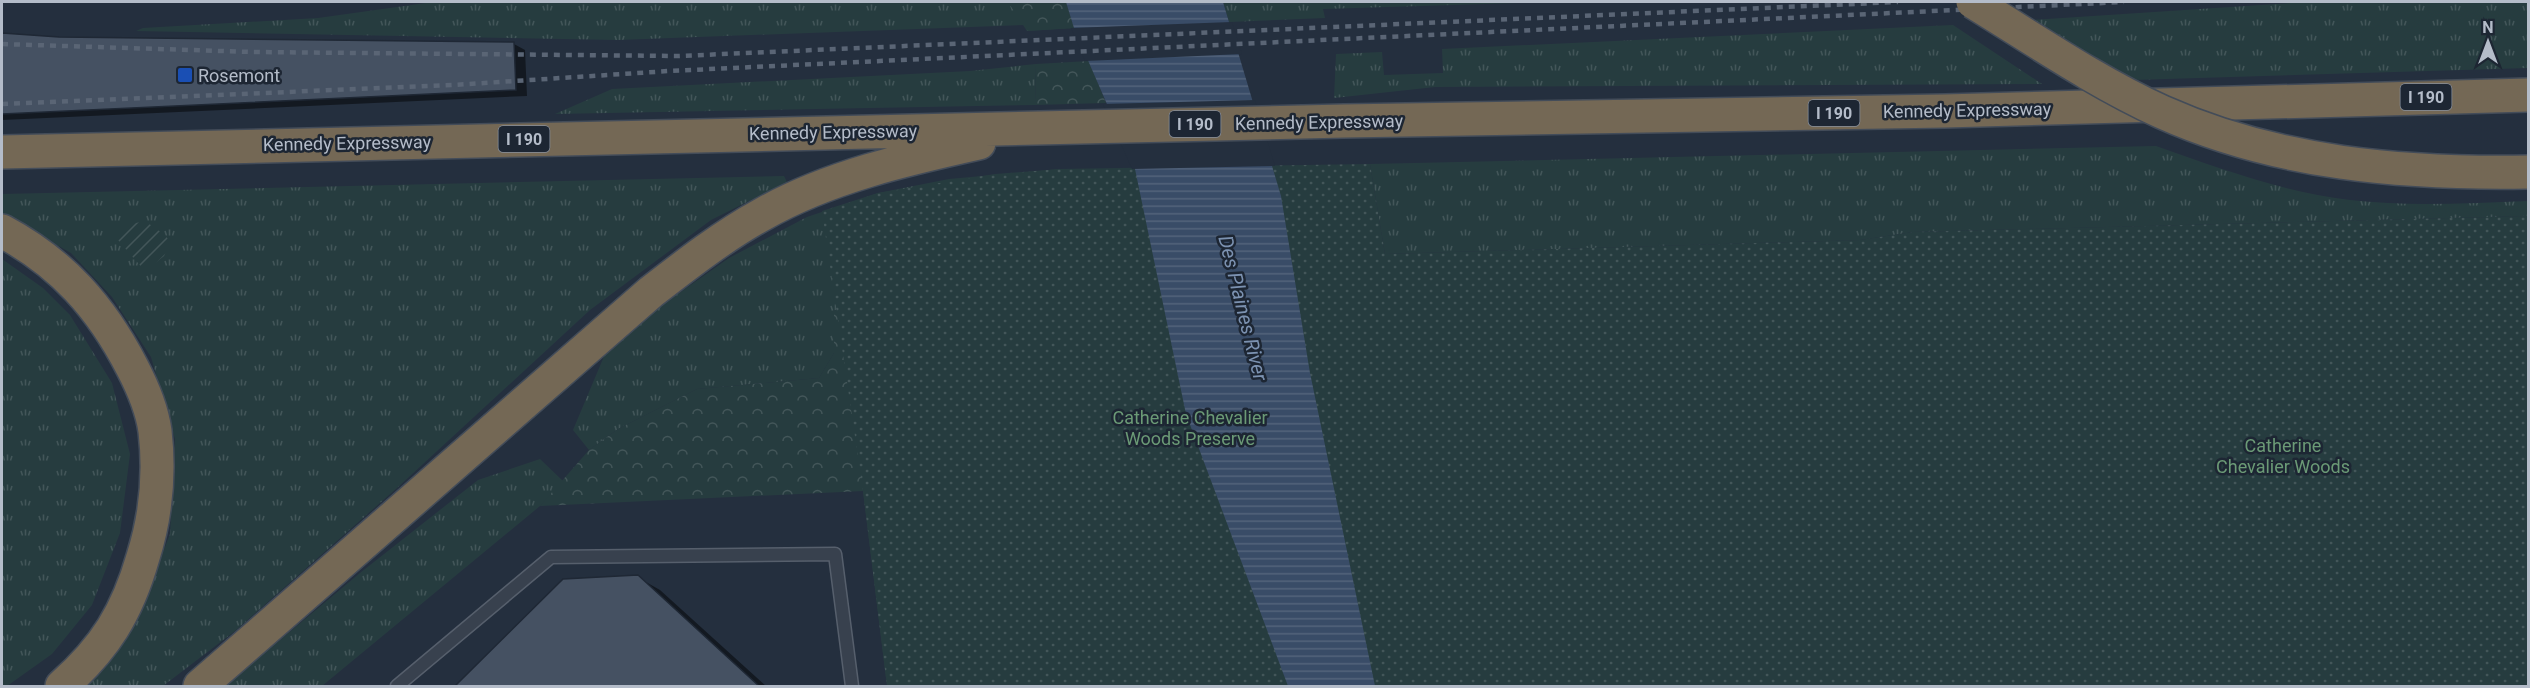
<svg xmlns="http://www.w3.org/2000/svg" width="2530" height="688" font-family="Roboto,sans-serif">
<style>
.grass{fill:url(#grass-tufts)}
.forest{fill:url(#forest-crowns)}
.park{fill:url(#park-dots)}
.garden{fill:url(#garden-furrows)}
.water{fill:url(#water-rules)}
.pier{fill:#242f3e}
.shadow{fill:#0007}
.building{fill:#455162;stroke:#1f2835;stroke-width:1.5}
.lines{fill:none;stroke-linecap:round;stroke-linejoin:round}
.service-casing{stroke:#565f6c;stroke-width:15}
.motorway-casing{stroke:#434c59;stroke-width:36}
.service{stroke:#38414e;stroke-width:12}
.motorway{stroke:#746855;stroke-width:33}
.rail{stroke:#5a6575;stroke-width:4.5;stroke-dasharray:6 6;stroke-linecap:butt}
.motorway-bridge-casing{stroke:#434c59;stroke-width:36;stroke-linecap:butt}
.motorway-bridge{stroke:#746855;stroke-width:33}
.transit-dot{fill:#1a4fb4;stroke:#1d2633;stroke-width:2}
.labels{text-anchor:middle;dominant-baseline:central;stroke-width:5;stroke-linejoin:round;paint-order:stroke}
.shield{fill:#1d2633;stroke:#878f9c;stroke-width:1.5}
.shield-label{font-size:16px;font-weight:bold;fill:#b4bcc9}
.poi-label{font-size:18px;fill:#b4bcc9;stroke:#1d2633;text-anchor:start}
.street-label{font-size:18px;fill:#b4bcc9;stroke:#1d2633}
.park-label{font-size:18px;fill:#6b9a76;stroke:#1d2633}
.water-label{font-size:20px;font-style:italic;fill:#7c92b1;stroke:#1d2633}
</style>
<defs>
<pattern id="grass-tufts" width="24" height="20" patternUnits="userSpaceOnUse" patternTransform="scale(1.5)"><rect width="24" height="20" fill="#263c3f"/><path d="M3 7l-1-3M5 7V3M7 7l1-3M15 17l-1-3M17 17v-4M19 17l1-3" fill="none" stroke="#435659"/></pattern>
<pattern id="forest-crowns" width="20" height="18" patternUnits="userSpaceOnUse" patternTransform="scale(1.5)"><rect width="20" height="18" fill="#263c3f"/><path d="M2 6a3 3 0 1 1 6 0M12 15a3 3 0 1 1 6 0" fill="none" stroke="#435659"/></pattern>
<pattern id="park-dots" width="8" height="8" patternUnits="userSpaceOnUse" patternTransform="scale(1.5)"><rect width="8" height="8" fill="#263c3f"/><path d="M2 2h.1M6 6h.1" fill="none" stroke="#435659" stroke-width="1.8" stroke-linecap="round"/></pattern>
<pattern id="garden-furrows" width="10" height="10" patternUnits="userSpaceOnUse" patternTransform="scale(1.5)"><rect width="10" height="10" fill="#263c3f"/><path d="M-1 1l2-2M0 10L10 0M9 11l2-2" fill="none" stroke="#435659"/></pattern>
<pattern id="water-rules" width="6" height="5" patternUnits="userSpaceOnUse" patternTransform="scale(1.5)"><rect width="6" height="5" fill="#394c67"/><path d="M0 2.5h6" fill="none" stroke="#53647b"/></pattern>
</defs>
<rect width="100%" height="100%" fill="#242f3e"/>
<path class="grass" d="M 433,2 L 1066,2 L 1074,28 L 1027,31 L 1025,25 L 618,40 L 136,31 L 143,28 L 318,18 Z
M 1223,2 L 1553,2 L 1323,9 L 1325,18 L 1229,22 Z
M 2306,2 L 2528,2 L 2528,68 L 2133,80 L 2031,20 Z
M 1953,25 L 2042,84 L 1435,87 L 1334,98 L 1336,54 L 1382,52 L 1384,75 L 1443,73 L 1442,49 Z
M 1036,64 L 1035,105 L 555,114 L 612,89 L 970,71 Z
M 2156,146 C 2219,168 2282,192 2350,200 C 2409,207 2469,203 2528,201 L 2528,216 L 1913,232 L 1860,240 L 1385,254 L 1370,164 Z
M 1060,169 L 834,311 L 834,353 L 819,378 L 697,389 L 618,429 L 589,450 L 573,430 L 605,354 L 628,329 L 729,258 L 807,217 L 878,193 L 949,179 Z
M 784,176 L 787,182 L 711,220 L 590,310 L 397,488 L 235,631 L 163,686 L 82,686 L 135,624 L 170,534 L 175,439 L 151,357 L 112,297 L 71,253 L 2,214 L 2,194 Z
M 2,259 L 43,288 L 70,315 L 112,383 L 130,454 L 120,533 L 92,605 L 52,654 L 7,686 L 2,686 Z
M 540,459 L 563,481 L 540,506 L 322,686 L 225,686 L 360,573 L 478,480 Z"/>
<path class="forest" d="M 1008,2 L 1066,2 L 1074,28 L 1027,31 Z
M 1089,61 L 1106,103 L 1035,105 L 1036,64 Z
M 859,296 L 887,686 L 863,491 L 540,506 L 589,450 L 618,429 L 697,389 L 819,378 L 834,353 L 834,311 Z"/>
<path class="park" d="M 1370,164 L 1385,254 L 1860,240 L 1913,232 L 2528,216 L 2528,686 L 887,686 L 863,491 L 822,211 L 878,193 L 995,174 L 1060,169 Z"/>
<path class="garden" d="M 145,221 L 165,235 L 170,242 L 164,256 L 145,271 L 118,240 L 127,225 Z"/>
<path class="water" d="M 1066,2 L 1223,2 L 1281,196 L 1310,373 L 1375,686 L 1288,686 L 1186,414 L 1135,169 L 1074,28 Z"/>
<path class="pier" d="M 1232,22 L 1242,54 L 1085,61 L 1071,28 Z
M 1255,100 L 1275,166 L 1132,169 L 1103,104 Z"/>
<path class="shadow" d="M 2,34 L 59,38 L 514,44 L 525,50 L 527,96 L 2,120 Z
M 637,577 L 660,590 L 766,686 L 457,686 Z"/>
<path class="building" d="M 2,33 L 59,37 L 514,42 L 516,90 L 2,114 Z
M 638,575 L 760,687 L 454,687 L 563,579 Z"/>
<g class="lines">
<g class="service-casing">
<path id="service" d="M 397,686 L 551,557 L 835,554 L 852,686"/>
</g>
<g class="motorway-casing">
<path id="motorway" d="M 2,152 L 1344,121 L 1945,111 L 2528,95
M 2,231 C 62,263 101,307 132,367 C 142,386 152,409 155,431 C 160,474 156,516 143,557 C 127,613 105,648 62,686
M 200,686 L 651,292 C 687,264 723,236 763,214 C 828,177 907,159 979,143"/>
</g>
<use href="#service" class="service"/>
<use href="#motorway" class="motorway"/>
<path class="rail" d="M 2,44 L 253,52 L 679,56 L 1898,2
M 2,104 L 453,85 L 669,71 L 2124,2"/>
<g class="motorway-bridge-casing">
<path id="motorway-bridge" d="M 1973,2 C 2035,40 2096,82 2162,112 C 2278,164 2403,174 2528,172"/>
</g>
<use href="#motorway-bridge" class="motorway-bridge"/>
</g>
<rect class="transit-dot" x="177" y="67" width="16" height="16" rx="3"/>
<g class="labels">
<g class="shield">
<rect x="2400.5" y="84" width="51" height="26" rx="4.5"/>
<rect x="1808.5" y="100" width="51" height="26" rx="4.5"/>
<rect x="1169.5" y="111" width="51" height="26" rx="4.5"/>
<rect x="498.5" y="126" width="51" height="26" rx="4.5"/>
</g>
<g class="shield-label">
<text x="2426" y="97">I 190</text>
<text x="1834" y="113">I 190</text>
<text x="1195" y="124">I 190</text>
<text x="524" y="139">I 190</text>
</g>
<g class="poi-label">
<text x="198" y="75">Rosemont</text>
</g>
<g class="street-label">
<text transform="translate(1967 110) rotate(-1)">Kennedy Expressway</text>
<text transform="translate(1319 122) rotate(-1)">Kennedy Expressway</text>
<text transform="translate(833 132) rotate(-1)">Kennedy Expressway</text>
<text transform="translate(347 143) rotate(-1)">Kennedy Expressway</text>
</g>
<g class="park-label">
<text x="1190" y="417">Catherine Chevalier<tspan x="1190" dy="21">Woods Preserve</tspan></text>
<text x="2283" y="445">Catherine<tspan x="2283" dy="21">Chevalier Woods</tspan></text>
</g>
<g class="water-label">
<text transform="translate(1243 308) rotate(76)">Des Plaines River</text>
</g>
</g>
<rect width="2530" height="688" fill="none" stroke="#b4bcc9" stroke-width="6"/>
<g transform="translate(2488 42)" stroke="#1d2633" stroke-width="4.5" paint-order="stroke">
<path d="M0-4.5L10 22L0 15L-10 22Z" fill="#b4bcc9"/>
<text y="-9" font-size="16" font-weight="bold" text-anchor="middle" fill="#b4bcc9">N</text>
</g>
</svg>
